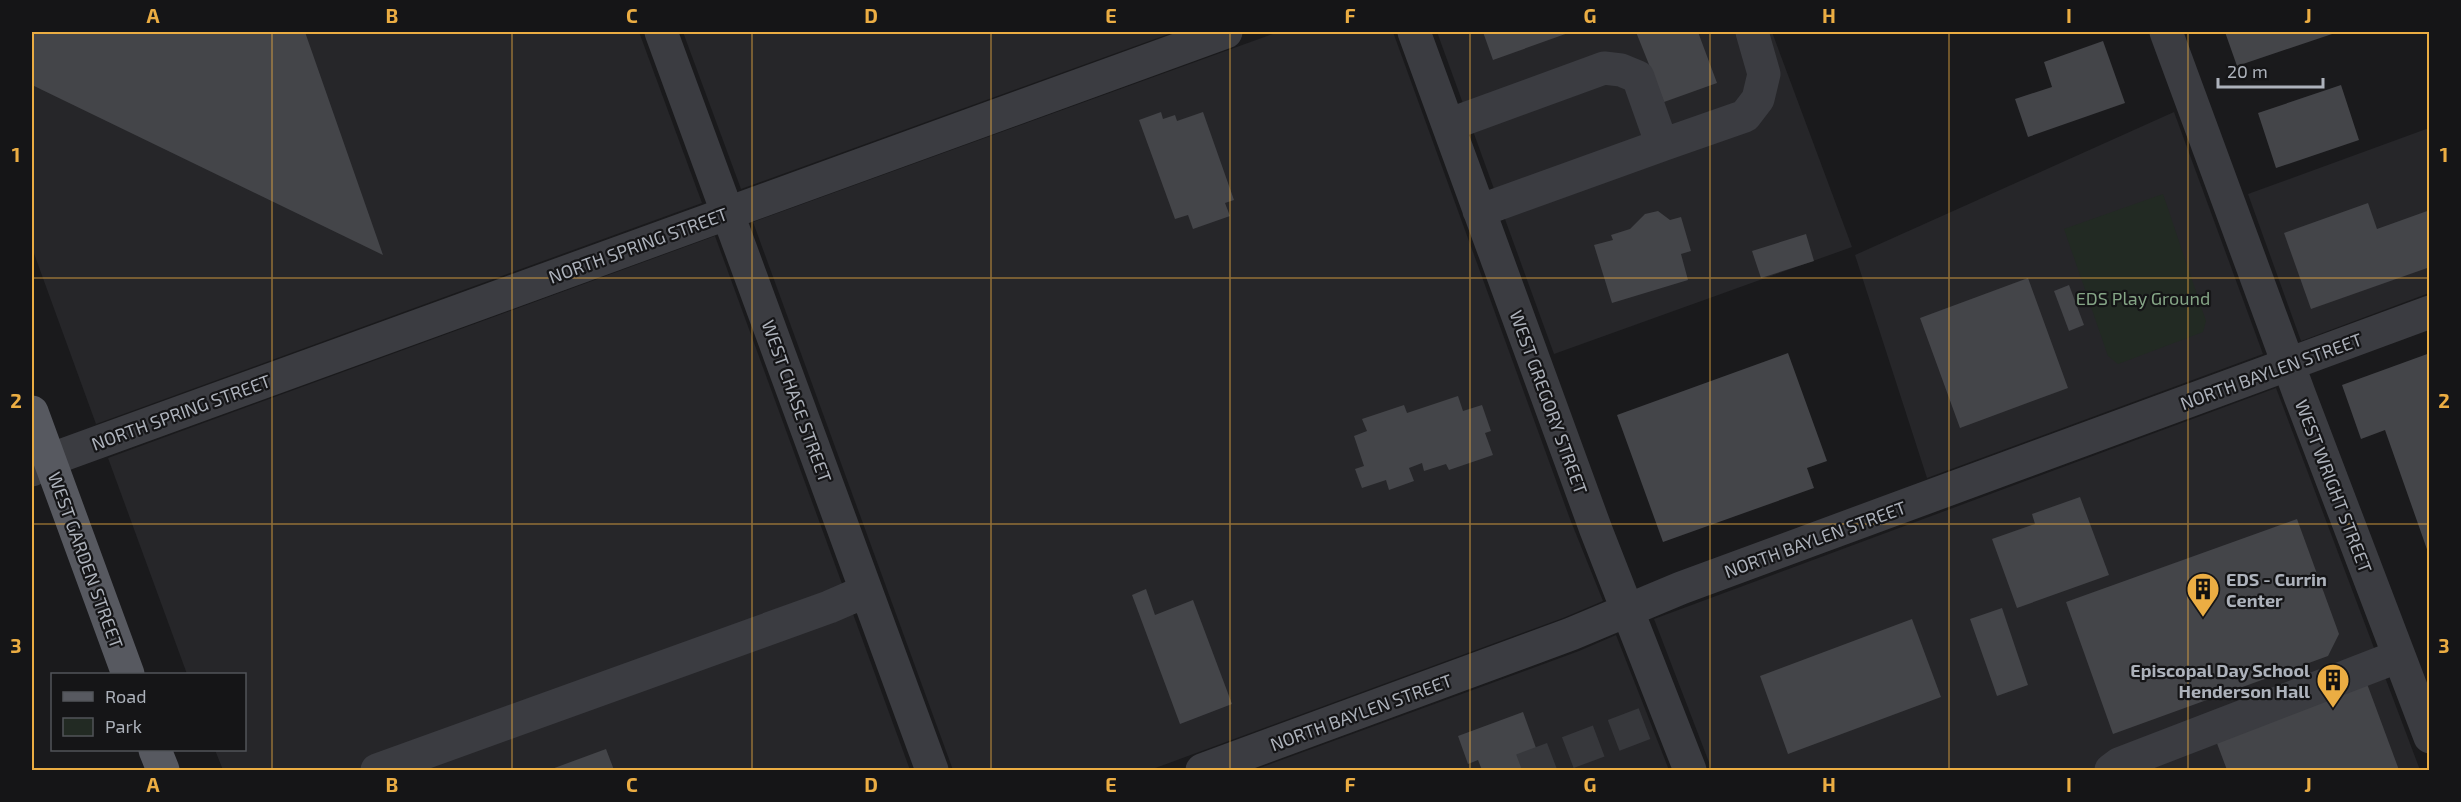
<svg xmlns="http://www.w3.org/2000/svg" width="2461" height="802" font-family="'Exo 2',sans-serif">
<style>
.built{fill:#262629}
.green{fill:#222a23}
.building{fill:#444549}
.lines{fill:none;stroke-linecap:round;stroke-linejoin:round}
.minor-tunnel{stroke:#37383c;stroke-width:33;stroke-dasharray:33 16;stroke-linecap:butt}
.minor{stroke:#3b3c41;stroke-width:33}
.major{stroke:#575960;stroke-width:33}
.grid{fill:none;stroke:#ebad43;stroke-width:1.5;stroke-opacity:0.55}
.labels{text-anchor:middle;dominant-baseline:central;stroke-width:4.5;stroke-linejoin:round;paint-order:stroke}
.street-label{font-size:18px;fill:#adb2bb;stroke:#151517}
.park-label{font-size:18px;fill:#85a586;stroke:#151517}
.poi-label{font-size:18px;font-weight:bold;fill:#adb2bb;stroke:#151517;text-anchor:start}
.neatline{fill:none;stroke:#ebad43;stroke-width:2}
.grid-label{font-size:20px;text-anchor:middle;font-weight:bold;fill:#ebad43}
</style>
<rect width="100%" height="100%" fill="#1a1a1c"/>
<path class="built" d="M 32,32 L 639,32 L 702,203 L 96,424 L 32,248 Z
M 683,32 L 1174,32 L 741,189 Z
M 1278,32 L 1393,32 L 1570,519 L 1603,601 L 1563,618 L 1150,770 L 953,770 L 753,222 Z
M 1437,32 L 1772,32 L 1852,247 L 1554,354 Z
M 2174,112 L 2263,354 L 1927,478 L 1855,255 Z
M 2429,128 L 2429,293 L 2301,341 L 2248,194 Z
M 715,236 L 910,770 L 223,770 L 215,750 L 244,750 L 244,674 L 187,674 L 108,458 Z
M 2276,388 L 2420,770 L 1712,770 L 1654,619 Z
M 1616,635 L 1669,770 L 1254,770 L 1579,651 Z"/>
<path class="green" d="M 2163,194 L 2206,321 L 2203,332 L 2118,364 L 2108,356 L 2064,229 Z"/>
<path class="building" d="M 32,32 L 305,32 L 383,255 L 32,85 Z
M 1483,32 L 1571,32 L 1493,60 Z
M 1636,32 L 1698,32 L 1717,83 L 1664,102 Z
M 2225,32 L 2338,32 L 2237,66 Z
M 2103,41 L 2125,103 L 2028,137 L 2015,99 L 2052,87 L 2044,62 Z
M 2341,85 L 2359,140 L 2276,168 L 2258,113 Z
M 1161,112 L 1163,119 L 1175,115 L 1177,121 L 1203,112 L 1234,200 L 1225,203 L 1230,216 L 1193,229 L 1188,215 L 1175,219 L 1139,120 Z
M 2368,203 L 2377,229 L 2430,210 L 2430,267 L 2311,309 L 2284,233 Z
M 1658,211 L 1670,220 L 1681,217 L 1691,251 L 1681,254 L 1688,280 L 1612,303 L 1594,245 L 1613,240 L 1611,235 L 1630,229 L 1645,214 Z
M 1806,234 L 1814,261 L 1761,278 L 1752,251 Z
M 2028,278 L 2068,388 L 1960,428 L 1920,318 Z
M 2069,285 L 2084,325 L 2069,331 L 2054,291 Z
M 1788,353 L 1827,461 L 1807,468 L 1814,488 L 1663,542 L 1617,415 Z
M 2430,353 L 2430,555 L 2429,555 L 2385,430 L 2361,439 L 2342,385 Z
M 1458,396 L 1463,411 L 1482,405 L 1491,431 L 1485,433 L 1493,455 L 1449,470 L 1446,464 L 1424,471 L 1422,463 L 1409,468 L 1414,481 L 1389,490 L 1386,480 L 1362,488 L 1355,469 L 1364,466 L 1354,436 L 1367,431 L 1362,419 L 1404,405 L 1407,413 Z
M 2080,497 L 2109,575 L 2017,608 L 1992,539 L 2035,524 L 2032,514 Z
M 2297,519 L 2339,634 L 2328,656 L 2113,734 L 2066,602 Z
M 1146,589 L 1155,615 L 1193,600 L 1232,704 L 1180,724 L 1132,595 Z
M 2002,608 L 2028,685 L 1997,696 L 1970,619 Z
M 1912,619 L 1941,697 L 1788,754 L 1760,676 Z
M 2366,681 L 2399,770 L 2227,770 L 2215,738 Z
M 1523,712 L 1544,770 L 1482,770 L 1478,760 L 1468,764 L 1458,736 Z
M 606,749 L 614,770 L 549,770 Z"/>
<g class="lines">
<path class="minor-tunnel" d="M 1522,770 L 1670,714"/>
<path class="minor" d="M 661,32 L 932,770
M 1414,32 L 1596,530 L 1690,770
M 2166,32 L 2300,396 L 2430,737
M 1448,125 L 1604,68 L 1621,70 L 1638,77 L 1662,145 L 1479,211
M 1662,145 L 1745,116 L 1758,99 L 1764,74 L 1752,32
M 32,470 L 49,460 L 1226,32
M 377,770 L 829,607 L 866,591
M 1202,770 L 1571,634 L 1681,588 L 2430,312
M 2111,770 L 2119,764 L 2399,656"/>
<path class="major" d="M 32,412 L 128,674
M 155,750 L 163,770"/>
</g>
<path class="grid" d="M 272,32 L 272,770M 512,32 L 512,770M 752,32 L 752,770M 991,32 L 991,770M 1230,32 L 1230,770M 1470,32 L 1470,770M 1710,32 L 1710,770M 1949,32 L 1949,770M 2188,32 L 2188,770M 32,278 L 2430,278M 32,524 L 2430,524"/>
<defs>
<g id="building-pin" transform="scale(1.725)"><path d="M0 17L-7.5 6A9.5 9.5 0 1 1 7.5 6Z" fill="#ebad43" stroke="#151517"/><path d="M-4-6H4V6H1V3H-1V6H-4ZM-2.5-4.3h1.7v1.8h-1.7ZM.8-4.3h1.7v1.8H.8ZM-2.5-1h1.7V.8h-1.7ZM.8-1h1.7V.8H.8Z" fill="#111"/></g>
</defs>
<g fill-rule="evenodd">
<use href="#building-pin" x="2203" y="589"/>
<use href="#building-pin" x="2333" y="680"/>
</g>
<g class="labels">
<g class="street-label">
<text transform="translate(638 245) rotate(-20)">NORTH SPRING STREET</text>
<text transform="translate(2271 371) rotate(-20)">NORTH BAYLEN STREET</text>
<text transform="translate(797 401) rotate(70)">WEST CHASE STREET</text>
<text transform="translate(1549 402) rotate(70)">WEST GREGORY STREET</text>
<text transform="translate(181 412) rotate(-20)">NORTH SPRING STREET</text>
<text transform="translate(2334 486) rotate(69)">WEST WRIGHT STREET</text>
<text transform="translate(1815 539) rotate(-20)">NORTH BAYLEN STREET</text>
<text transform="translate(86 560) rotate(70)">WEST GARDEN STREET</text>
<text transform="translate(1361 712) rotate(-20)">NORTH BAYLEN STREET</text>
</g>
<g class="park-label">
<text x="2143" y="298">EDS Play Ground</text>
</g>
<g class="poi-label">
<text x="2226" y="579">EDS - Currin<tspan x="2226" dy="21">Center</tspan></text>
<text x="2310" y="670" text-anchor="end">Episcopal Day School<tspan x="2310" dy="21">Henderson Hall</tspan></text>
</g>
</g>
<rect width="2461" height="802" fill="none" stroke="#151517" stroke-width="66"/>
<rect x="51" y="673" width="195" height="78" fill="#151517" stroke="#525459" stroke-width="1.5"/>
<rect x="63" y="692" width="30" height="9" fill="#575960" stroke="#525459" stroke-width="1.5"/>
<text x="105" y="703" font-size="18" fill="#adb2bb">Road</text>
<rect x="63" y="718" width="30" height="18" fill="#222a23" stroke="#525459" stroke-width="1.5"/>
<text x="105" y="733" font-size="18" fill="#adb2bb">Park</text>
<path d="M2218 78v9h105v-9" fill="none" stroke="#adb2bb" stroke-width="3"/>
<text x="2227" y="78" font-size="18" fill="#adb2bb" stroke="#151517" stroke-width="4.5" paint-order="stroke">20 m</text>
<rect x="33" y="33" width="2395" height="736" class="neatline"/>
<g class="grid-label">
<text x="153" y="23">A</text>
<text x="392" y="23">B</text>
<text x="632" y="23">C</text>
<text x="871" y="23">D</text>
<text x="1111" y="23">E</text>
<text x="1350" y="23">F</text>
<text x="1590" y="23">G</text>
<text x="1829" y="23">H</text>
<text x="2069" y="23">I</text>
<text x="2308" y="23">J</text>
<text x="16" y="162">1</text>
<text x="2444" y="162">1</text>
<text x="16" y="408">2</text>
<text x="2444" y="408">2</text>
<text x="16" y="653">3</text>
<text x="2444" y="653">3</text>
<text x="153" y="792">A</text>
<text x="392" y="792">B</text>
<text x="632" y="792">C</text>
<text x="871" y="792">D</text>
<text x="1111" y="792">E</text>
<text x="1350" y="792">F</text>
<text x="1590" y="792">G</text>
<text x="1829" y="792">H</text>
<text x="2069" y="792">I</text>
<text x="2308" y="792">J</text>
</g>
</svg>
